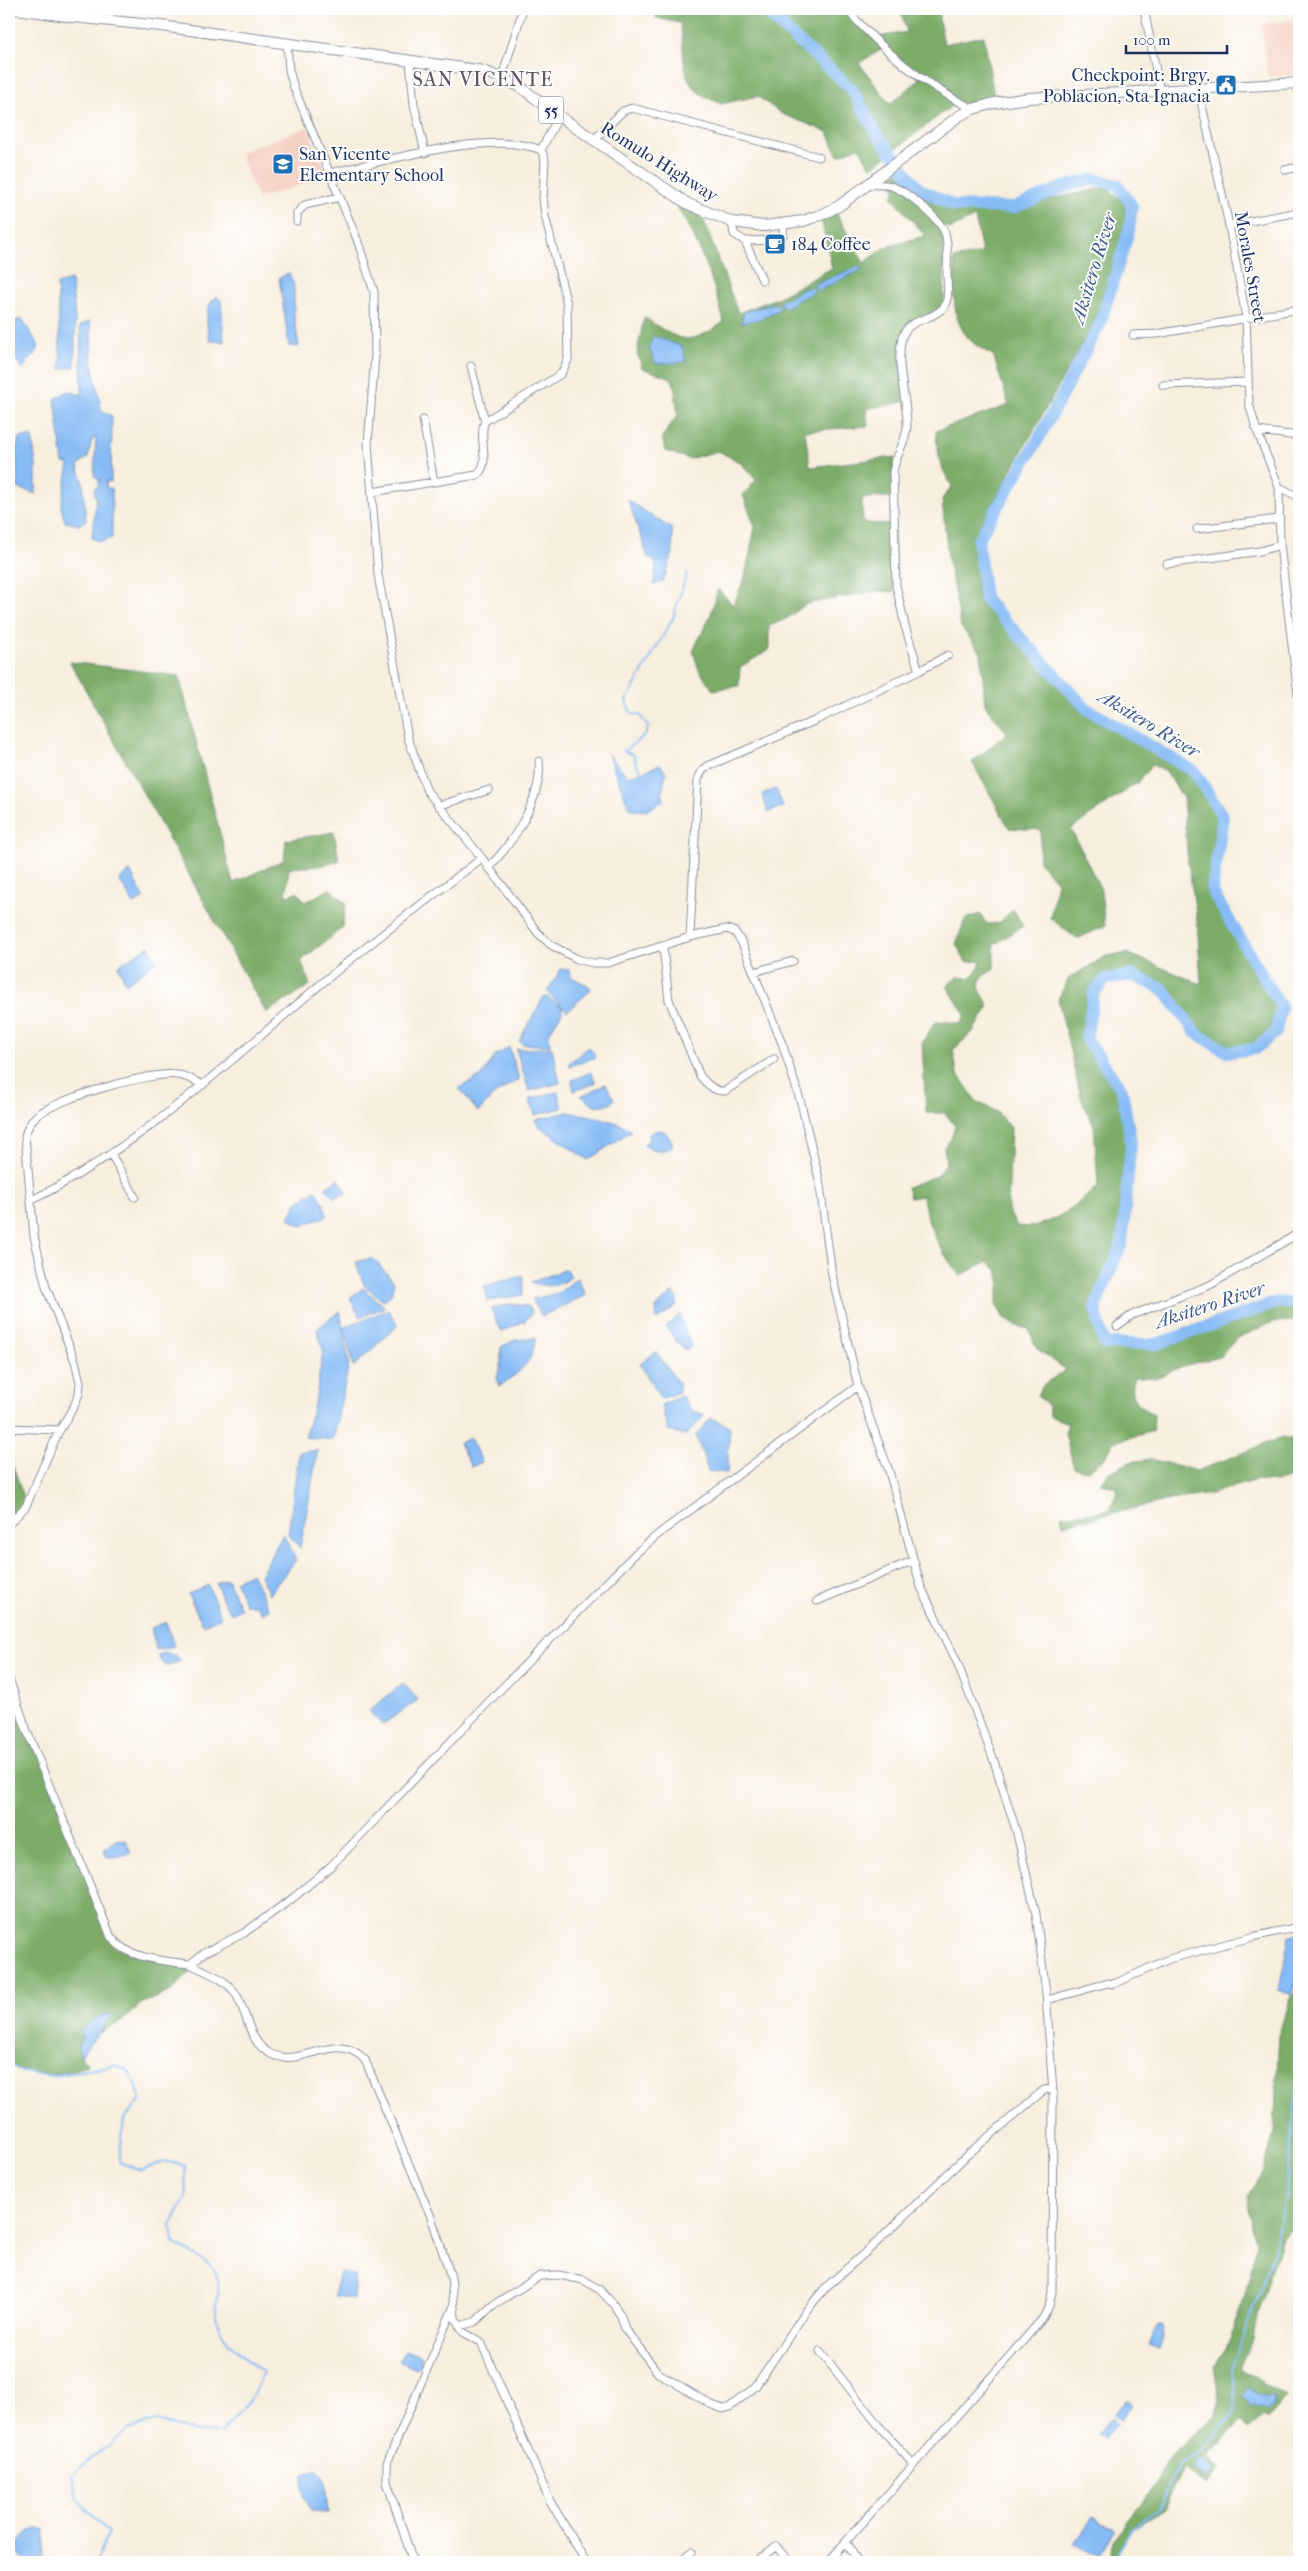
<svg xmlns="http://www.w3.org/2000/svg" width="1308" height="2571" font-family="'IM FELL French Canon',serif">
<style>
.built{fill:#f6d2c4}
.forest{fill:#7bac67;stroke:#4b6e62;fill-rule:evenodd}
.water{fill:#86bbf5;stroke:#5075aa}
.lines{fill:none;stroke-linecap:round;stroke-linejoin:round}
.stream{stroke:#86bbf5;stroke-width:2}
.river{stroke:#86bbf5;stroke-width:12}
.minor-casing{stroke:#898e9e;stroke-width:9}
.highway-casing{stroke:#898e9e;stroke-width:12}
.minor{stroke:#fff;stroke-width:7}
.highway{stroke:#fff;stroke-width:10}
.labels{text-anchor:middle;dominant-baseline:central;stroke-width:4;stroke-linejoin:round;paint-order:stroke}
.shield{fill:#fff;stroke:#5f6d8e;stroke-width:1}
.shield-label{font-size:16px;font-weight:bold;fill:#1b2f5e}
.poi-label{font-size:18px;fill:#1b2f5e;stroke:#fff;text-anchor:start}
.street-label{font-size:18px;fill:#1b2f5e;stroke:#fff}
.water-label{font-size:19px;font-style:italic;fill:#3b598b;stroke:#fff}
.quarter-label{font-size:20px;letter-spacing:1px;fill:#5f545f;stroke:#fff}
</style>
<rect width="100%" height="100%" fill="#fff"/>
<filter id="ink" filterUnits="userSpaceOnUse"><feTurbulence type="fractalNoise" baseFrequency=".02" numOctaves="2"/><feDisplacementMap in="SourceGraphic" scale="10" xChannelSelector="R" yChannelSelector="G"/><feConvolveMatrix kernelMatrix="1 2 1 2 8 2 1 2 1" color-interpolation-filters="sRGB"/></filter>
<filter id="wash" filterUnits="userSpaceOnUse"><feTurbulence type="fractalNoise" baseFrequency=".0096" numOctaves="4" result="noise"/><feDisplacementMap in="SourceGraphic" scale="20" xChannelSelector="R" yChannelSelector="G"/><feGaussianBlur stdDeviation="1.12" result="paint"/><feColorMatrix in="noise" values="0 0 0 0 0 0 0 0 0 0 0 0 0 0 0 0 0 1.4 0 .05"/><feComposite in="paint" operator="in"/></filter>
<g filter="url(#wash)">
<rect width="100%" height="100%" fill="#f7eedd"/>
<path class="built" d="M 1299,19 L 1299,74 L 1267,77 L 1262,24 Z
M 307,127 L 328,175 L 258,199 L 239,153 Z"/>
<path class="forest" d="M 656,9 L 794,9 L 816,18 L 849,11 L 873,38 L 907,32 L 900,9 L 940,9 L 939,20 L 944,44 L 984,36 L 994,97 L 965,105 L 943,94 L 954,104 L 871,168 L 859,147 L 838,156 L 828,132 L 782,114 L 757,96 L 721,104 C 713,100 700,95 694,88 C 680,73 685,43 680,23 L 656,18 ZM 884,48 L 920,79 L 890,104 L 859,63 Z
M 901,169 L 918,188 L 954,206 L 1009,208 L 1107,187 L 1125,204 L 1125,228 L 1096,319 L 974,537 L 978,596 L 1082,712 L 1159,756 L 1195,772 L 1223,817 L 1212,892 L 1281,1007 L 1276,1032 L 1255,1049 L 1228,1052 L 1196,1033 L 1163,989 L 1132,975 L 1106,979 L 1095,992 L 1086,1039 L 1122,1090 L 1131,1143 L 1122,1243 L 1095,1308 L 1104,1344 L 1157,1344 L 1278,1302 L 1299,1304 L 1299,1321 L 1273,1322 L 1236,1339 L 1220,1357 L 1183,1366 L 1156,1378 L 1135,1377 C 1128,1397 1138,1405 1154,1415 L 1153,1431 L 1114,1442 L 1105,1458 L 1089,1470 L 1074,1468 L 1065,1433 L 1068,1423 L 1050,1416 L 1048,1405 L 1037,1396 L 1044,1384 L 1066,1370 L 1036,1348 L 1029,1329 L 1016,1326 L 1003,1317 L 996,1304 L 1000,1283 L 997,1269 L 986,1262 L 960,1276 C 942,1253 926,1226 923,1196 L 910,1198 L 907,1187 L 936,1176 L 946,1164 L 944,1147 L 951,1139 L 955,1126 L 945,1113 L 926,1113 L 922,1043 L 935,1022 L 950,1022 L 961,1024 L 965,1015 L 947,986 L 957,977 L 970,978 L 979,968 L 981,961 L 966,962 L 956,944 L 965,919 L 980,914 L 987,924 L 999,923 L 1013,909 L 1023,926 L 994,945 L 994,968 L 980,980 L 979,988 L 989,1006 L 972,1033 L 953,1050 L 957,1073 L 977,1102 L 996,1111 L 1011,1128 L 1008,1210 L 1017,1226 C 1047,1231 1077,1205 1098,1186 L 1094,1126 L 1081,1098 L 1058,999 L 1069,978 L 1106,956 L 1127,953 L 1201,984 L 1197,920 L 1188,863 L 1183,798 L 1166,771 L 1152,765 L 1137,783 L 1071,829 L 1101,890 L 1105,926 L 1077,939 L 1050,918 L 1057,882 L 1039,862 L 1041,830 L 1009,828 L 972,762 L 1007,733 L 985,705 L 981,653 L 961,627 L 948,559 L 942,499 L 952,486 C 940,468 937,453 936,431 L 1009,405 L 993,355 C 947,334 955,302 954,259 L 982,253 L 975,217 L 950,229 L 938,222 L 944,233 L 944,306 L 913,323 L 902,339 L 904,402 L 866,409 L 868,426 L 805,431 L 810,467 L 895,457 L 893,497 L 862,498 L 863,523 L 894,524 L 894,592 L 875,591 L 806,604 L 786,619 L 769,626 L 769,650 L 740,667 L 739,686 L 713,690 L 699,670 L 693,651 L 711,614 L 718,589 L 733,605 L 745,577 L 755,527 L 743,495 L 756,480 L 740,462 L 718,451 L 689,459 L 665,451 L 662,437 L 678,415 L 674,384 L 671,378 L 642,368 L 637,353 L 644,317 C 679,341 687,348 724,322 C 714,281 698,241 676,205 L 684,201 L 702,215 L 738,313 L 777,298 L 832,268 L 821,218 L 835,211 L 864,263 L 886,247 L 925,236 L 892,197 L 896,188 L 886,181 Z
M 70,662 L 179,676 L 233,883 L 284,860 L 286,840 L 334,832 L 339,861 L 320,866 L 289,868 L 286,897 L 297,891 L 305,902 L 330,889 L 346,903 L 342,928 L 301,961 L 310,985 L 266,1013 Z
M 1282,1437 L 1299,1441 L 1299,1489 L 1293,1491 L 1292,1477 L 1275,1482 L 1256,1480 L 1211,1494 L 1170,1500 L 1063,1525 L 1061,1516 L 1110,1510 L 1118,1488 L 1100,1483 L 1108,1473 L 1130,1462 L 1151,1459 L 1197,1471 Z
M 9,1453 L 26,1506 L 9,1524 Z
M 9,1679 L 111,1937 L 128,1952 L 190,1964 L 193,1970 L 171,1991 L 141,2004 L 122,2021 L 97,2034 L 110,2018 L 99,2016 L 80,2030 L 82,2038 L 78,2046 L 81,2056 L 88,2066 C 59,2075 37,2081 9,2064 Z
M 1299,1987 L 1299,2180 L 1295,2194 L 1299,2196 L 1299,2223 L 1282,2237 L 1256,2322 L 1253,2340 L 1240,2368 L 1285,2397 L 1268,2418 L 1262,2415 L 1248,2429 L 1242,2420 L 1207,2457 L 1221,2468 L 1206,2485 L 1183,2468 L 1164,2509 L 1130,2530 L 1115,2558 L 1119,2562 L 1109,2562 L 1113,2540 L 1156,2485 L 1164,2462 L 1214,2417 L 1219,2400 L 1214,2366 L 1225,2349 L 1241,2310 L 1252,2266 L 1256,2242 L 1248,2210 L 1248,2195 L 1264,2170 L 1274,2132 L 1279,2034 L 1291,1997 Z"/>
<path class="water" d="M 860,266 L 861,270 L 818,291 L 814,284 Z
M 289,273 L 294,286 L 294,316 L 299,347 L 289,346 L 279,278 Z
M 71,280 L 75,318 L 75,367 L 61,369 L 57,284 Z
M 812,287 L 815,291 L 784,308 L 780,302 L 803,289 Z
M 217,296 L 221,301 L 224,342 L 210,341 C 207,325 203,307 217,296 Z
M 776,303 L 780,309 L 760,319 L 741,323 L 744,312 Z
M 22,319 L 39,346 C 36,356 28,360 23,369 L 17,361 L 9,355 L 9,323 Z
M 90,321 L 93,367 L 102,412 L 112,416 L 111,482 L 106,481 L 107,489 L 112,489 L 112,538 L 100,542 L 92,538 L 96,499 L 94,489 L 99,485 L 99,479 L 94,476 L 96,438 L 92,439 L 88,457 L 78,465 L 83,483 L 86,520 L 79,525 L 65,522 L 61,507 L 69,464 L 63,463 L 55,399 L 68,391 L 82,395 L 80,326 Z
M 653,336 L 682,346 L 686,362 L 656,364 L 649,348 Z
M 32,436 L 36,465 L 36,494 L 18,488 L 16,449 L 19,438 Z
M 628,500 L 672,529 L 673,553 L 663,581 L 654,585 L 656,563 L 648,557 Z
M 608,753 L 627,776 L 643,772 L 660,764 L 666,773 L 662,793 L 664,800 C 651,809 644,814 629,808 Z
M 776,789 L 783,807 L 768,812 L 762,794 Z
M 130,871 L 144,898 L 134,904 L 119,880 Z
M 149,946 L 157,961 L 126,984 L 118,966 Z
M 561,969 L 569,970 L 571,977 L 589,986 L 591,990 L 567,1011 L 547,992 Z
M 547,997 L 562,1007 L 562,1012 L 549,1034 L 550,1046 L 522,1044 L 519,1041 L 543,998 Z
M 509,1047 L 519,1079 L 494,1095 L 478,1112 L 459,1088 L 482,1076 L 495,1056 Z
M 589,1047 L 595,1055 L 594,1058 L 570,1066 L 569,1063 Z
M 552,1048 L 560,1083 L 529,1091 L 516,1049 Z
M 591,1072 L 596,1083 L 574,1091 L 572,1080 Z
M 606,1084 L 614,1099 L 610,1104 L 596,1106 L 581,1096 Z
M 558,1092 L 562,1108 L 535,1115 L 529,1099 Z
M 567,1112 C 584,1115 619,1119 631,1131 L 588,1160 L 539,1126 L 536,1120 Z
M 657,1130 L 664,1131 L 672,1141 L 672,1147 C 661,1153 653,1150 643,1145 L 649,1140 L 648,1135 Z
M 339,1179 L 346,1193 L 335,1198 L 325,1187 Z
M 316,1190 L 324,1204 L 327,1216 L 301,1226 L 289,1218 L 298,1201 Z
M 373,1258 L 394,1282 L 391,1295 L 383,1301 L 364,1285 L 356,1262 Z
M 567,1269 L 571,1277 C 557,1287 546,1288 531,1282 Z
M 523,1276 L 523,1295 L 488,1301 L 484,1286 Z
M 577,1278 L 586,1295 L 542,1316 L 532,1299 L 559,1293 Z
M 363,1288 L 385,1307 L 360,1317 L 350,1298 Z
M 673,1292 L 677,1299 L 676,1306 L 657,1320 L 656,1308 Z
M 510,1304 L 528,1306 L 532,1313 L 525,1321 L 501,1332 L 491,1309 Z
M 388,1310 L 398,1325 L 353,1367 L 344,1327 Z
M 340,1311 L 349,1364 L 333,1440 L 305,1437 L 316,1397 L 323,1350 L 317,1329 Z
M 680,1314 L 691,1347 L 687,1350 L 682,1348 L 666,1327 Z
M 535,1338 C 535,1362 518,1373 500,1386 L 497,1378 L 501,1362 L 501,1347 L 515,1340 Z
M 656,1352 L 679,1384 L 679,1392 L 661,1399 L 640,1364 Z
M 682,1396 L 691,1410 L 705,1415 L 686,1435 L 668,1431 L 661,1405 Z
M 711,1418 L 730,1427 L 727,1473 L 708,1471 L 696,1435 Z
M 470,1438 L 482,1462 L 471,1467 L 459,1443 Z
M 318,1450 L 300,1548 L 288,1534 L 299,1452 Z
M 283,1534 L 296,1560 L 269,1594 L 260,1576 Z
M 252,1573 L 269,1609 L 262,1614 L 256,1605 L 246,1605 L 235,1581 Z
M 227,1579 L 241,1609 L 231,1614 L 223,1601 L 216,1583 Z
M 208,1585 L 221,1617 L 203,1625 L 188,1594 Z
M 166,1622 L 174,1646 L 156,1650 L 151,1628 Z
M 165,1652 L 177,1656 L 180,1661 L 168,1666 L 162,1663 L 158,1656 Z
M 403,1683 L 418,1700 L 382,1725 L 369,1711 Z
M 117,1839 L 126,1840 L 131,1853 L 117,1857 L 107,1857 L 104,1849 Z
M 1299,1934 L 1299,1967 L 1292,1994 L 1279,1991 L 1289,1937 Z
M 111,2014 L 110,2018 L 81,2056 L 78,2046 L 82,2038 L 80,2030 L 99,2016 Z
M 340,2271 L 356,2277 L 354,2299 L 334,2296 Z
M 1162,2325 L 1163,2340 L 1160,2350 L 1149,2346 L 1156,2327 Z
M 405,2350 L 420,2356 L 422,2364 L 416,2368 L 399,2360 Z
M 1248,2388 L 1262,2396 L 1274,2396 L 1273,2404 L 1267,2409 L 1250,2404 L 1242,2394 Z
M 1127,2398 L 1132,2404 L 1121,2420 L 1113,2414 Z
M 1111,2417 L 1117,2424 L 1104,2439 L 1097,2434 Z
M 1201,2459 L 1215,2469 L 1206,2477 L 1193,2468 Z
M 318,2470 L 325,2480 L 328,2513 L 311,2512 L 302,2488 L 303,2475 Z
M 1093,2517 L 1115,2529 L 1099,2556 L 1074,2543 Z
M 36,2529 L 45,2529 L 43,2559 L 25,2561 L 19,2553 L 19,2541 L 28,2532 Z"/>
<g class="lines">
<path class="stream" d="M 643,772 L 636,765 L 634,755 L 624,751 L 646,734 L 648,727 L 641,716 L 631,713 L 626,701 L 673,618 L 687,573
M 9,2064 L 22,2072 L 55,2076 L 116,2065 L 129,2071 L 141,2099 L 124,2119 L 119,2162 L 141,2171 L 164,2161 L 185,2166 L 186,2197 L 171,2225 L 173,2242 C 180,2247 210,2264 212,2267 C 224,2283 216,2297 216,2315 C 217,2338 248,2361 264,2373 L 249,2402 L 220,2433 L 198,2432 L 156,2421 L 128,2430 L 72,2474 L 77,2499 L 109,2533 L 96,2562
M 1118,2562 L 1115,2558 L 1130,2530 L 1161,2506 L 1178,2465 L 1200,2453 L 1235,2412 L 1232,2366 L 1270,2264 L 1285,2197 L 1299,2062"/>
<path class="river" d="M 755,9 L 768,14 L 852,89 L 875,131 L 918,188 L 954,206 L 1013,208 L 1064,187 L 1094,179 L 1118,185 L 1132,206 L 1129,231 L 1100,324 L 1039,438 L 978,540 L 985,599 L 1087,709 L 1195,772 L 1223,817 L 1212,891 L 1281,1007 L 1276,1032 L 1255,1049 L 1228,1052 L 1196,1033 L 1163,989 L 1132,975 L 1106,979 L 1094,992 L 1086,1039 L 1122,1090 L 1131,1143 L 1122,1243 L 1095,1308 L 1104,1344 L 1157,1344 L 1278,1302 L 1299,1304"/>
</g>
</g>
<g filter="url(#ink)">
<g class="lines">
<g class="minor-casing">
<path id="minor" d="M 846,9 C 885,52 921,83 973,109
M 1144,9 L 1160,91
M 287,43 L 289,70 L 294,88 L 357,239 L 374,292 L 375,355 L 368,444 L 378,575 L 408,738 L 427,791 L 482,858 L 538,933 L 551,945 L 577,959 L 593,963 L 608,963 L 690,937 L 727,929 L 735,932 L 742,943 L 783,1046 L 801,1103 L 819,1179 L 832,1275 L 858,1386 L 889,1471 L 921,1587 L 957,1662 L 993,1758 L 1016,1830 L 1036,1914 L 1046,1993 L 1053,2093 L 1052,2292 L 1049,2306 L 1043,2318 L 828,2562
M 410,61 L 414,104 L 425,153
M 502,77 L 523,9
M 1297,83 L 1299,94
M 1198,88 L 1229,225 L 1246,317 L 1249,404 L 1257,431 L 1279,487 L 1299,497
M 594,140 L 623,111 L 632,108 L 819,157
M 541,150 L 559,116
M 1285,170 L 1299,167
M 329,173 C 385,162 489,129 541,150
M 297,221 L 297,213 L 305,205 L 340,197
M 732,222 L 734,234 L 745,241 L 778,240 L 783,235 L 784,225
M 1229,225 L 1299,212
M 745,241 L 762,280
M 1133,335 L 1157,334 L 1299,309
M 471,366 L 485,421
M 1163,385 L 1247,382
M 423,420 L 434,482
M 1257,431 L 1299,436
M 372,492 L 477,475 C 492,463 477,438 485,421 L 561,374 L 568,360 L 567,304 L 545,216 L 543,199 L 545,159 L 541,150
M 1197,529 L 1278,519
M 1280,545 L 1299,703
M 1167,564 L 1260,551 L 1280,545 L 1279,487
M 919,671 L 948,655
M 438,806 L 489,790
M 488,868 C 513,843 543,798 539,761
M 690,937 L 698,779 L 702,771 L 708,766 L 814,721 L 919,671 L 905,626 L 896,585 L 893,472 C 896,454 907,441 907,425 C 907,397 895,366 902,338 C 908,317 931,322 943,308 C 950,299 947,285 947,275 C 947,262 949,245 945,233 C 939,218 907,191 891,186 C 884,184 876,185 868,185
M 663,947 L 669,1000 L 700,1076 C 706,1083 714,1092 725,1091 L 774,1059
M 754,972 L 793,961
M 111,1154 L 135,1197
M 30,1201 C 137,1148 225,1066 315,989 C 369,943 426,901 482,858
M 1117,1326 L 1132,1315 L 1210,1285 L 1299,1233
M 9,1428 L 60,1430
M 9,1524 L 26,1506 L 58,1433 L 74,1406 L 79,1394 L 80,1382 L 75,1361 L 46,1287 L 34,1236 L 25,1136 C 27,1128 30,1122 36,1116 C 58,1098 151,1071 178,1075 C 187,1076 195,1081 203,1085
M 817,1601 L 912,1561
M 9,1679 L 27,1731 L 111,1937 C 127,1959 164,1961 190,1964 L 204,1953 L 244,1933 L 293,1898 L 331,1866 L 501,1689 L 635,1554 L 661,1532 L 858,1386
M 190,1964 C 206,1972 228,1979 237,1996 C 248,2015 249,2044 271,2054 C 302,2069 338,2029 365,2060 L 431,2217 L 451,2277 L 455,2318 L 463,2332 L 481,2342 L 550,2501 L 586,2562
M 1299,1988 L 1299,1987
M 1047,2000 L 1108,1983 L 1114,1984 L 1169,1959 L 1252,1937 L 1299,1927
M 459,2326 L 475,2322 L 493,2305 L 540,2276 L 558,2275 L 584,2280 L 600,2290 L 613,2304 L 621,2316 L 625,2329 L 658,2373 L 712,2405 L 723,2409 L 730,2407 L 755,2387 L 806,2311 L 826,2287 L 876,2243 L 967,2155 L 1044,2090 L 1052,2089
M 820,2351 L 879,2426 L 914,2465
M 846,2542 L 858,2562
M 413,2562 L 387,2482 L 387,2463 L 453,2308
M 678,2562 L 691,2552
M 756,2562 L 776,2546 L 789,2562"/>
</g>
<g class="highway-casing">
<path id="highway" d="M 17,9 L 73,17 L 161,26 L 484,71 L 519,86 L 559,116 L 688,204 L 732,222 L 764,226 L 803,221 L 823,214 L 839,206 L 959,116 L 973,109 L 994,103 L 1029,98 L 1299,83"/>
</g>
<use href="#minor" class="minor"/>
<use href="#highway" class="highway"/>
</g>
</g>
<defs>
<g id="civic-square" transform="scale(1.125)"><rect x="-9" y="-9" width="18" height="18" rx="4" fill="#1f6fb2" stroke="#fff"/><path d="M-.6-6.5H3V-4.5H.6V-3L4-1V1h2V6H-6V1h2V-1L-.6-3ZM-1.2 2.5V6h2.4V2.5Z" fill="#fff"/></g>
<g id="school-square" transform="scale(1.125)"><rect x="-9" y="-9" width="18" height="18" rx="4" fill="#1f6fb2" stroke="#fff"/><path d="M0-5L7-2L0 1L-7-2ZM-4 1L0 2.5L4 1V4Q0 6-4 4Z" fill="#fff"/></g>
<g id="cafe-square" transform="scale(1.125)"><rect x="-9" y="-9" width="18" height="18" rx="4" fill="#1f6fb2" stroke="#fff"/><path d="M-5.5-4.5H6V0H3Q3 3.5 0 3.5H-2.5Q-5.5 3.5-5.5 0ZM3-3.2v2h1.7v-2ZM-6 4.5H4V6H-6Z" fill="#fff"/></g>
</defs>
<g fill-rule="evenodd">
<use href="#civic-square" x="1226" y="85"/>
<use href="#school-square" x="283" y="164"/>
<use href="#cafe-square" x="775" y="244"/>
</g>
<g class="labels">
<rect class="shield" x="538.5" y="96.5" width="25" height="27" rx="4"/>
<g class="shield-label">
<text x="551" y="110">55</text>
</g>
<g class="poi-label">
<text x="1210" y="75" text-anchor="end">Checkpoint: Brgy.<tspan x="1210" dy="21">Poblacion, Sta Ignacia</tspan></text>
<text x="299" y="154">San Vicente<tspan x="299" dy="21">Elementary School</tspan></text>
<text x="791" y="244">184 Coffee</text>
</g>
<g class="street-label">
<text transform="translate(659 162) rotate(32)">Romulo Highway</text>
<text transform="translate(1250 267) rotate(80)">Morales Street</text>
</g>
<g class="water-label">
<text transform="translate(1094 268) rotate(-73)">Aksitero River</text>
<text transform="translate(1149 724) rotate(31)">Aksitero River</text>
<text transform="translate(1210 1305) rotate(-18)">Aksitero River</text>
</g>
<g class="quarter-label">
<text x="483" y="79">SAN VICENTE</text>
</g>
</g>
<rect width="1308" height="2571" fill="none" stroke="#fff" stroke-width="30"/>
<path d="M1126 45v8h101v-8" fill="none" stroke="#1b2f5e" stroke-width="2.5"/>
<text x="1133" y="45" font-size="15" fill="#1b2f5e" stroke="#ffffff" stroke-width="4" paint-order="stroke">100 m</text>
</svg>
